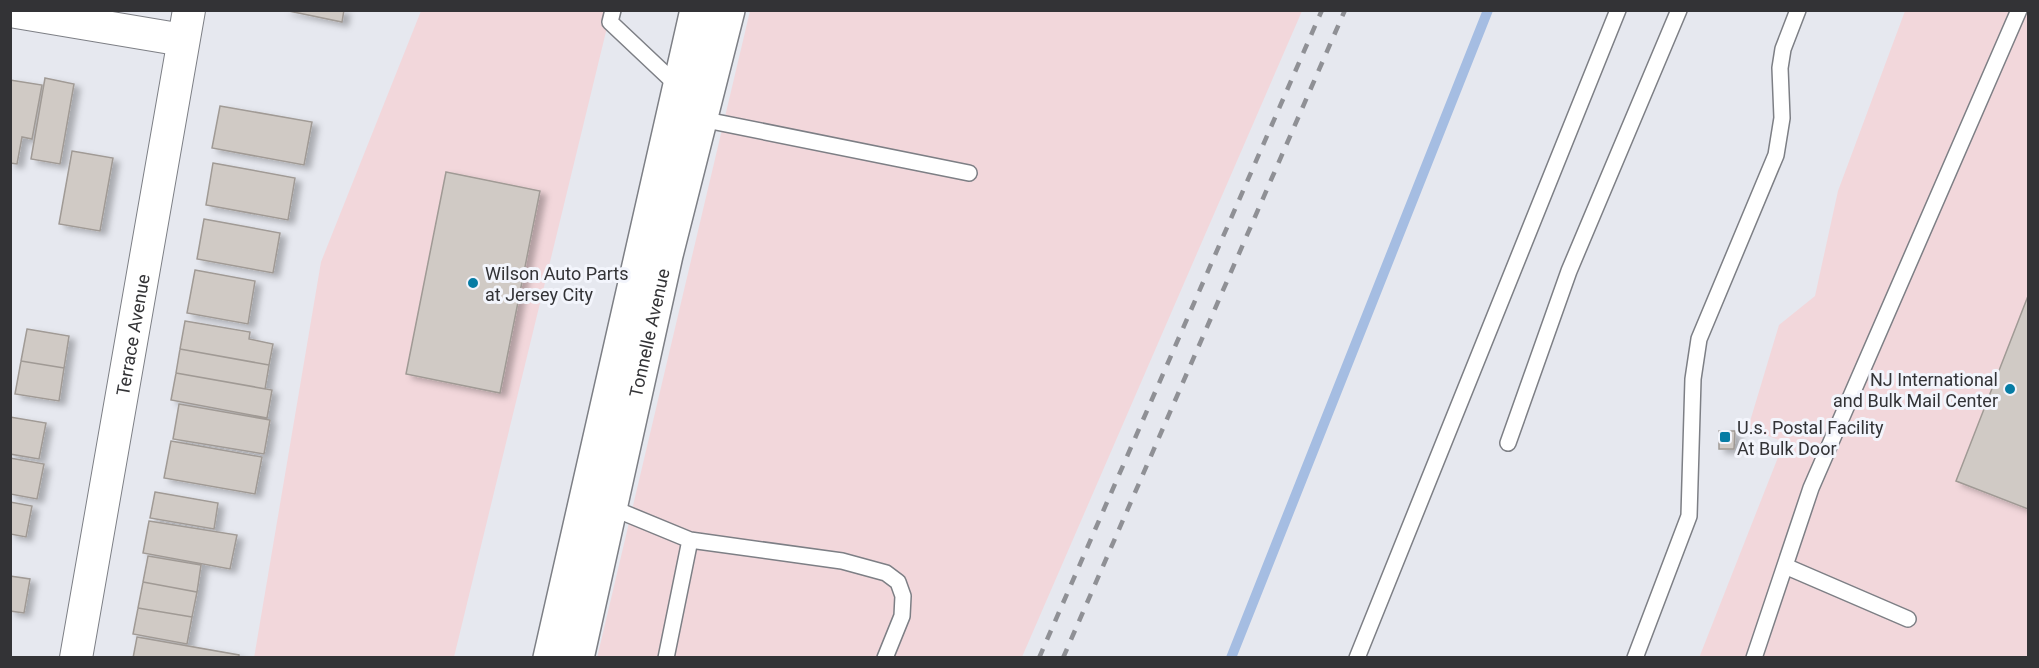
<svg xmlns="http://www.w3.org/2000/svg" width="2039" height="668" font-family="Roboto,sans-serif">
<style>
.industrial{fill:#f2d7db}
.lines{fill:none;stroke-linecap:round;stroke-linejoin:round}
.stream{stroke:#a5bde2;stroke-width:10}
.building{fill:#d0cac5;stroke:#a09a95;stroke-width:1.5;filter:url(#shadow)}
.lane-casing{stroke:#7d7f85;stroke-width:18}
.street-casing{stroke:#7d7f85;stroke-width:34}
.highway-casing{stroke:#7d7f85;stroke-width:36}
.lane{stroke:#fff;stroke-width:15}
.street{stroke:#fff;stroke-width:32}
.highway{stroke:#fff;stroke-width:33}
.rail{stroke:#8f9095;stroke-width:4.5;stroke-dasharray:10 10;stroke-linecap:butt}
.poi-dot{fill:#067ca4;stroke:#f3f5fc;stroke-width:2}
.labels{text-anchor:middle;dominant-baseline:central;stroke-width:6;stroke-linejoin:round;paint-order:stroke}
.poi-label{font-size:18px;fill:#333336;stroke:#f3f5fc;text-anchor:start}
.street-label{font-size:18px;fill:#333336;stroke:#f3f5fc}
</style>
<defs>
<filter id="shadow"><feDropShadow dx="6" dy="4" stdDeviation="3" flood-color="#0004"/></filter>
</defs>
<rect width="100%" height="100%" fill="#e6e8ef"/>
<path class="industrial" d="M 421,11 L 611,11 L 454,657 L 254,658 L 321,262 Z
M 750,11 L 1302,11 L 1022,657 L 597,658 Z
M 1905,11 L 2028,11 L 2028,657 L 1699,658 L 1784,442 L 1748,428 L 1779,325 L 1815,296 L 1838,191 Z"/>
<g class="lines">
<path class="stream" d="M 1231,658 L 1488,10"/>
</g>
<path class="building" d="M 284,10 L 344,10 L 342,22 Z
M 45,78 L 74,84 L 60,164 L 31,159 Z
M 10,80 L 42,85 L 32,139 L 22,137 L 17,164 L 10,163 Z
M 220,106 L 312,122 L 304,165 L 212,148 Z
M 72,151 L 113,158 L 100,231 L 59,224 Z
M 213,163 L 295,178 L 288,220 L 206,205 Z
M 446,172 L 540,191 L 500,393 L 406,374 Z
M 204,219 L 280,233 L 273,273 L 197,259 Z
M 195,270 L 255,281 L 248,324 L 187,313 Z
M 2028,296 L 2028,509 L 1956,481 Z
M 185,321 L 250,332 L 249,339 L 273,344 L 269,365 L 180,349 Z
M 27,329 L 69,336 L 64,368 L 21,361 Z
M 180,349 L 269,365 L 265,389 L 176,373 Z
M 21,361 L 64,368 L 59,401 L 15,394 Z
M 176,373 L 272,390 L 267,418 L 171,400 Z
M 179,404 L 270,420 L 264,454 L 173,439 Z
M 10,417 L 46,423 L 39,459 L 10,454 Z
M 1719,431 L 1735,431 L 1734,449 L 1719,449 Z
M 171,441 L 262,457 L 255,494 L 164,478 Z
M 10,458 L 44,464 L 37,499 L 10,494 Z
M 155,492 L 218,503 L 214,529 L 150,518 Z
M 10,502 L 32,506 L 26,537 L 10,534 Z
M 149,521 L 237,535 L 230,569 L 143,553 Z
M 148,556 L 201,565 L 197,592 L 143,582 Z
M 10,576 L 30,579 L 24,613 L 10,611 Z
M 143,582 L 197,592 L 192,617 L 138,608 Z
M 138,608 L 192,617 L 187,644 L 133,634 Z
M 137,637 L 239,655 L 239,658 L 133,658 Z"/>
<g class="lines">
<g class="lane-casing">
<path id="lane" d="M 613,10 L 610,22 L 680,88
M 701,119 L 969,173
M 1508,443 L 1569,271 L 1679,10
M 610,507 L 690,540 L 842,561 L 886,573 L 898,582 L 903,596 L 902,616 L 885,658
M 1785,566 L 1908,619
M 666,658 L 690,540
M 1357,658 L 1618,10
M 1635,658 L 1689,516 L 1693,379 L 1699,339 L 1776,155 L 1782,118 L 1780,68 L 1783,49 L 1798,10
M 1754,658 L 1811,488 L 2019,10"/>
</g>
<g class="street-casing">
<g id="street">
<path d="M 10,11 L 183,40"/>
<path id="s1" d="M 76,658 L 189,10"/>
</g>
</g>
<g class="highway-casing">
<g id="highway">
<path d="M 550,658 L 697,10"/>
<path id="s2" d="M 577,658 L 666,255 L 728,10"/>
</g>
</g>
<use href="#lane" class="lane"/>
<use href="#street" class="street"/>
<use href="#highway" class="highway"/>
<path class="rail" d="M 1039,658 L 1322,10
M 1063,658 L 1345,10"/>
</g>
<g class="poi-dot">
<circle cx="473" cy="283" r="6"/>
<circle cx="2010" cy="389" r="6"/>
<rect x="1719" y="431" width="12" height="12" rx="3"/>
</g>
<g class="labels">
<g class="poi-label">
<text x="485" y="273">Wilson Auto Parts<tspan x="485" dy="21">at Jersey City</tspan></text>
<text x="1998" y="379" text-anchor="end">NJ International<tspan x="1998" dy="21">and Bulk Mail Center</tspan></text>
<text x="1737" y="427">U.s. Postal Facility<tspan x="1737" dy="21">At Bulk Door</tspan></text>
</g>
<g class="street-label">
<text stroke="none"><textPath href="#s2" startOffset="333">Tonnelle Avenue</textPath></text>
<text stroke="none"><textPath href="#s1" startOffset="328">Terrace Avenue</textPath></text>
</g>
</g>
<rect width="2039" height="668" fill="none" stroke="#333336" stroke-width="24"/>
</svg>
